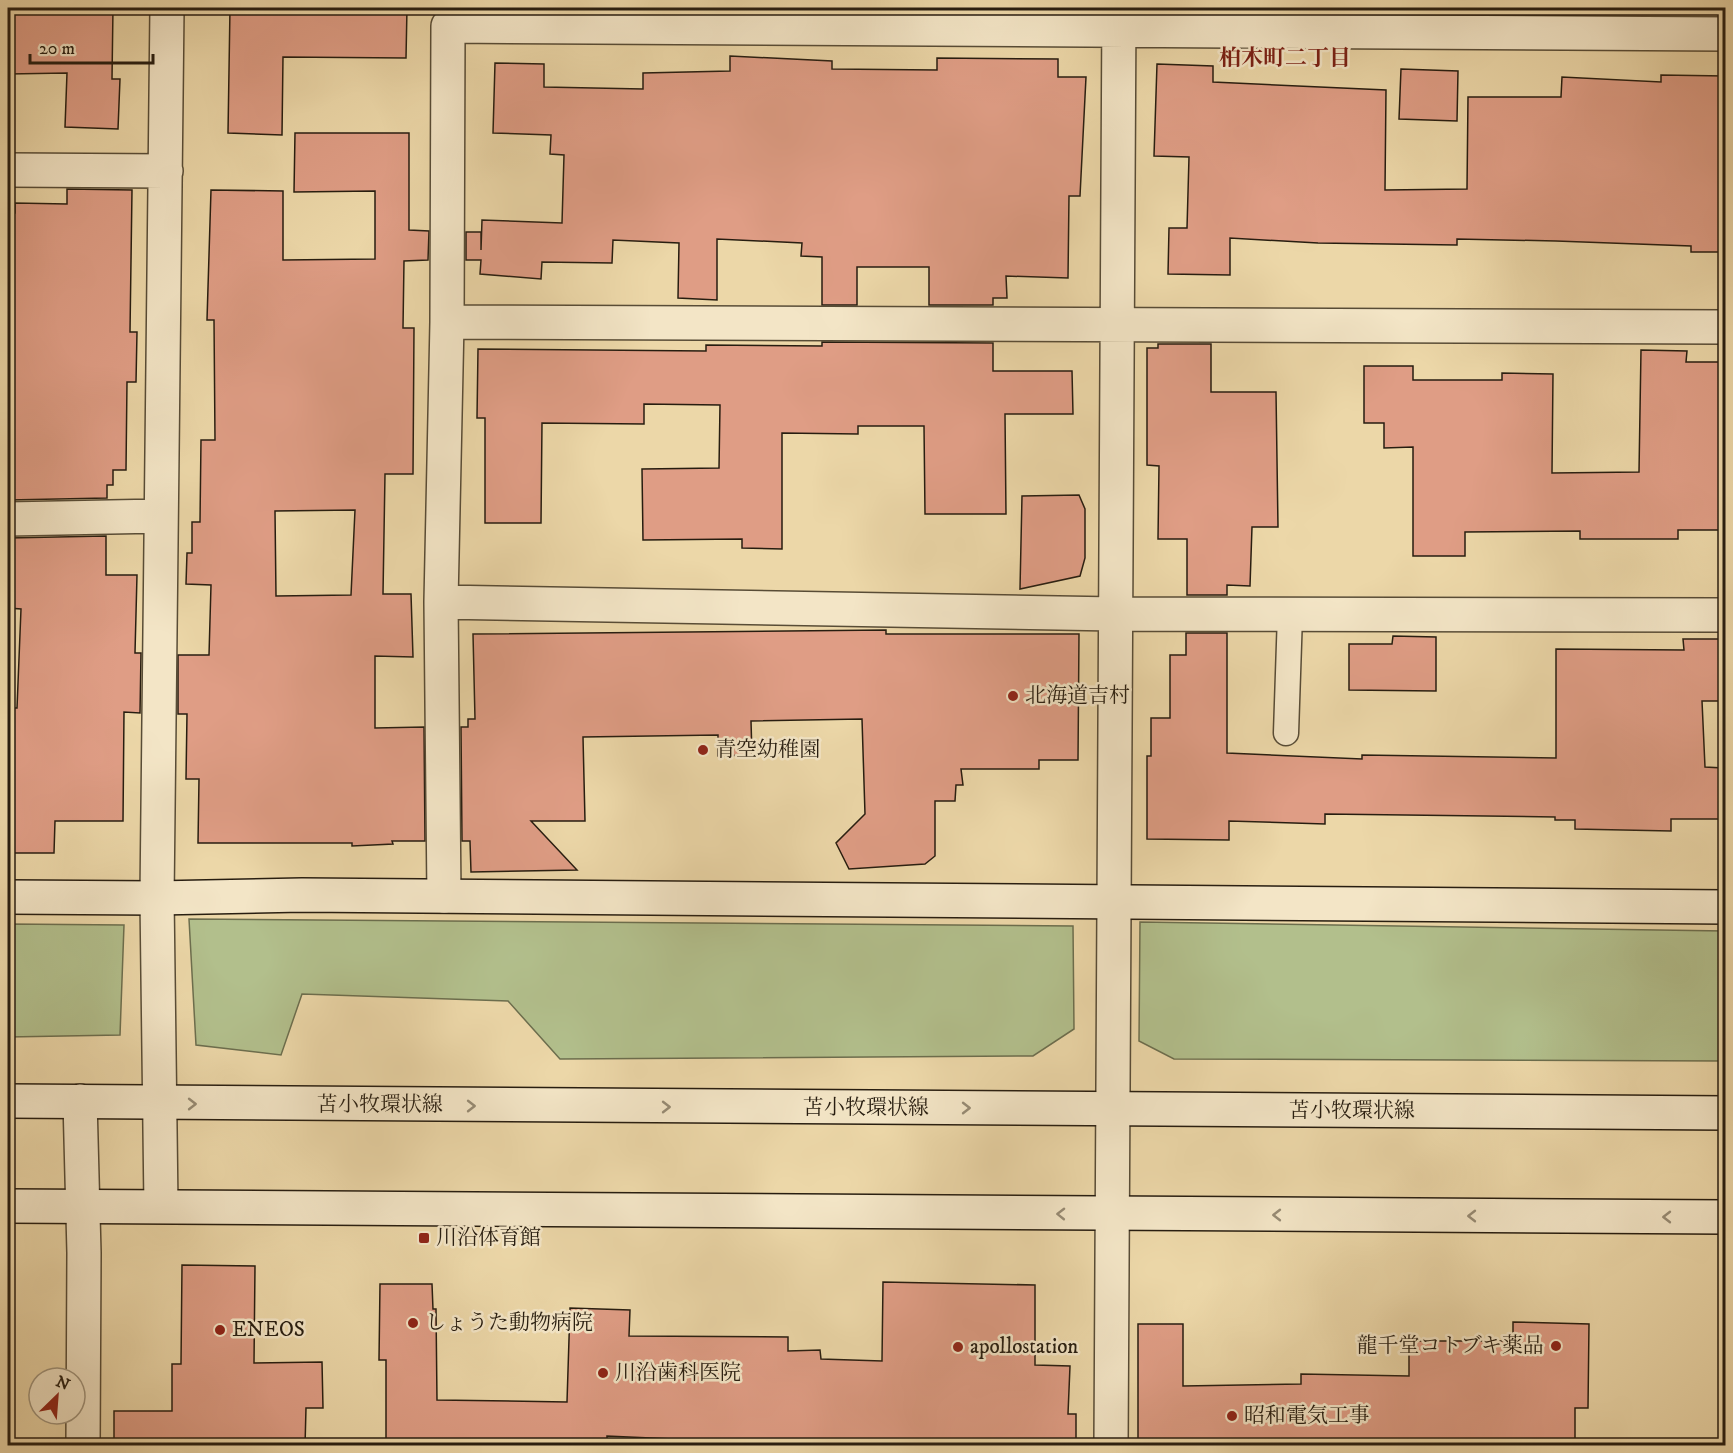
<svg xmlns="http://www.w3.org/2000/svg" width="1733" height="1453" font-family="'IM FELL DW Pica','Noto Serif JP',serif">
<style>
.green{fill:#b2bf8c;stroke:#6c6e4e;stroke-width:1.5}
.building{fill:#df9d85;stroke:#271d10;stroke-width:1.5;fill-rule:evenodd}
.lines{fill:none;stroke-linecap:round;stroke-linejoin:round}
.lane-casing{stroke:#584c36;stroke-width:27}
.street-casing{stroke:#584c36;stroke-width:36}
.secondary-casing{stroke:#271d10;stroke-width:36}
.lane{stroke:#f3e5c6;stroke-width:24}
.street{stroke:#f3e5c6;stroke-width:33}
.secondary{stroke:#f3e5c6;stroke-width:33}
.oneway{stroke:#978b74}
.poi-dot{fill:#8f2418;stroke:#f3e5c6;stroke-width:2}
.labels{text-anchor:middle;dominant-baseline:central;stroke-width:5;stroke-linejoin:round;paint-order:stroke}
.poi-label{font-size:21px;fill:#271d10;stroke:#f3e5c6;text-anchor:start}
.street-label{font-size:21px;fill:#271d10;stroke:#f3e5c6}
.neighbourhood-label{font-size:22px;font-weight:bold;fill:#7a1f14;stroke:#f3e5c6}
</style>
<rect width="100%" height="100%" fill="#ecd7a8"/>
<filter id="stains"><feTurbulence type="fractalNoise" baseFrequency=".00333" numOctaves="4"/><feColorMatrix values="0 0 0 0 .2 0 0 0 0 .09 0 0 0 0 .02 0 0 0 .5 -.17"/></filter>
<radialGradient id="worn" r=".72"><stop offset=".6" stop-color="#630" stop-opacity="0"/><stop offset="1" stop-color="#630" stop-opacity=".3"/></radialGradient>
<path class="green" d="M 189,919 L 1073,926 L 1074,1029 L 1033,1056 L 560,1059 L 508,1001 L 302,994 L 281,1055 L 196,1045 Z
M 1140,922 L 1725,931 L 1725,1061 L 1174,1059 L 1139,1041 Z
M 8,924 L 124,925 L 120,1035 L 8,1037 Z"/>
<path class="building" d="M 8,8 L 113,8 L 112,79 L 120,79 L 118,129 L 65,127 L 67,73 L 8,74 Z
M 230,8 L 407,8 L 406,58 L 283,57 L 282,135 L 228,133 Z
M 730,56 L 832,61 L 832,69 L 937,70 L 937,58 L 1058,59 L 1058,77 L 1086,77 L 1080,196 L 1069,196 L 1068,278 L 1006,276 L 1007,298 L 993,298 L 993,305 L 929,305 L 929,267 L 857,267 L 857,305 L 822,305 L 822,257 L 801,256 L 802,243 L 717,239 L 717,300 L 678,298 L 679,243 L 613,240 L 612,263 L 542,262 L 541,279 L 480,274 L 481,260 L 466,260 L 466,232 L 481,232 L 481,250 L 482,220 L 562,223 L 564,155 L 550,154 L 551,135 L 493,133 L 495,63 L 544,64 L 544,87 L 643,89 L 643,73 L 730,71 Z
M 1157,64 L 1213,66 L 1213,82 L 1386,90 L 1385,190 L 1467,189 L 1468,97 L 1561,97 L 1562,77 L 1661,82 L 1661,75 L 1725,76 L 1725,252 L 1691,252 L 1691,246 L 1556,241 L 1457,239 L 1457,245 L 1318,243 L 1230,238 L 1230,275 L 1168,274 L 1169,228 L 1187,228 L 1189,157 L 1154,156 Z
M 1401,69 L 1458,71 L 1457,121 L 1399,119 Z
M 295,133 L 409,133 L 409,230 L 429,231 L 428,260 L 404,261 L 403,328 L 414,328 L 413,474 L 385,474 L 383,594 L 411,594 L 413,657 L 375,656 L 375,728 L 424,727 L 425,841 L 392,841 L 393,844 L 352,846 L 352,843 L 198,843 L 199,779 L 186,779 L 187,714 L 178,714 L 178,655 L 209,655 L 211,585 L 186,584 L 187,553 L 192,553 L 192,522 L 200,522 L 201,440 L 215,440 L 214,320 L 207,320 L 211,190 L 283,191 L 283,260 L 375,259 L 375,191 L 294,192 ZM 355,510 L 351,595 L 276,596 L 275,511 Z
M 67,189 L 132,190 L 130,332 L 137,332 L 136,382 L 127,382 L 126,470 L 113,470 L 113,485 L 107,485 L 107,498 L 8,500 L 8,212 L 15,213 L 15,203 L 67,204 Z
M 822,342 L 993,343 L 993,371 L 1072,371 L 1073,414 L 1005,414 L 1006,514 L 925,514 L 924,426 L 858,426 L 858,434 L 782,433 L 782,549 L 742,548 L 742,539 L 643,540 L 642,469 L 719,468 L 720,405 L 644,404 L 644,424 L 542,423 L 541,523 L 485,523 L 485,418 L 477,418 L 478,349 L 706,351 L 706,345 L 822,346 Z
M 1158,344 L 1211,344 L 1211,392 L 1276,392 L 1278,527 L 1252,527 L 1250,586 L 1227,585 L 1227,595 L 1187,595 L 1187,539 L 1158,539 L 1159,466 L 1147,465 L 1147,348 L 1158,348 Z
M 1641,350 L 1687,351 L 1686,362 L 1725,362 L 1725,530 L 1678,530 L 1678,539 L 1580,539 L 1580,531 L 1465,532 L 1465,556 L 1413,556 L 1413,447 L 1384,448 L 1384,423 L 1364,423 L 1364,366 L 1413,366 L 1413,380 L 1502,380 L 1502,373 L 1553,374 L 1552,473 L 1639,472 Z
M 1079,495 L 1085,509 L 1085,558 L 1080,576 L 1020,589 L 1022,496 Z
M 106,536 L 106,575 L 137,575 L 135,653 L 141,653 L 140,713 L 124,712 L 123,821 L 55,821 L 54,853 L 8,853 L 8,708 L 17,708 L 21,609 L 8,608 L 8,538 Z
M 886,630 L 886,634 L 1079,634 L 1078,760 L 1039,760 L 1039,769 L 961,769 L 963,785 L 956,785 L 955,801 L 935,801 L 935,856 L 925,864 L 849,869 L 836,843 L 865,814 L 862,719 L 751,721 L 752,755 L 718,756 L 718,735 L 583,737 L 585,821 L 531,821 L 577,870 L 471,872 L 470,841 L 462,841 L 461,727 L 468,727 L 468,719 L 475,719 L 473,634 Z
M 1186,633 L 1227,633 L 1227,753 L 1362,759 L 1362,755 L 1556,758 L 1556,649 L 1684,650 L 1683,639 L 1720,639 L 1720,650 L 1725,650 L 1725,701 L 1702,701 L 1705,767 L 1723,768 L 1725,819 L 1671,819 L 1671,831 L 1575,829 L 1575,820 L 1555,820 L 1555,817 L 1325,814 L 1325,824 L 1229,821 L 1229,840 L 1147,839 L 1147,756 L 1151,756 L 1151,718 L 1170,718 L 1170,655 L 1186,655 Z
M 1393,636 L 1436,637 L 1436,691 L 1349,690 L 1349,644 L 1392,644 Z
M 182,1265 L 255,1266 L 254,1363 L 322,1362 L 323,1408 L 306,1408 L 305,1446 L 114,1446 L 114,1411 L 172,1411 L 172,1364 L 181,1364 Z
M 883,1282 L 1035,1285 L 1035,1365 L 1070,1366 L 1068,1414 L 1076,1414 L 1076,1446 L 673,1446 L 673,1439 L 607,1436 L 607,1446 L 386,1446 L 386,1360 L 379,1360 L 380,1284 L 432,1284 L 433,1309 L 436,1309 L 437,1400 L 567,1402 L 570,1308 L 630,1310 L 629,1336 L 788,1337 L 788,1351 L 820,1350 L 821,1359 L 882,1361 Z
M 1513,1322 L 1589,1324 L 1588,1408 L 1575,1408 L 1575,1446 L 1138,1446 L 1138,1324 L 1183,1324 L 1183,1386 L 1301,1384 L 1301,1374 L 1409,1376 L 1409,1341 L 1513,1341 Z"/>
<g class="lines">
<g class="lane-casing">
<path id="lane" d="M 1286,733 L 1290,614"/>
</g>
<g class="street-casing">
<path id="street" d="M 8,170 L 166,171
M 447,322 L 1726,327
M 8,519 L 161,516
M 441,602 L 1115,614 L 1726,615
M 444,896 L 441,602 L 447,322 L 448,26 L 1726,34
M 80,1101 L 84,1253 L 83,1446
M 161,1206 L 157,898 L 167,8
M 1111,1446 L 1119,8"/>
</g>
<g class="secondary-casing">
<path id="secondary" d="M 8,897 L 157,898 L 302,895 L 1726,907
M 8,1101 L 1726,1113
M 8,1206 L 1726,1217"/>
</g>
<use href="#lane" class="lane"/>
<use href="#street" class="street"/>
<use href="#secondary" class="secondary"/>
</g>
<defs><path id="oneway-chevron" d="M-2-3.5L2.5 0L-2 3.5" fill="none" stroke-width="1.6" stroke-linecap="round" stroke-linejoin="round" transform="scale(1.5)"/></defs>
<g class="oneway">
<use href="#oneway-chevron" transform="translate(192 1104)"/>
<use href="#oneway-chevron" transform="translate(471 1106)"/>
<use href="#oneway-chevron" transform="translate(666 1107)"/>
<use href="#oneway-chevron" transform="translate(966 1108)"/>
<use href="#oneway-chevron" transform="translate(1061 1214) rotate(-179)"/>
<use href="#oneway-chevron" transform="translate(1277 1215) rotate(-180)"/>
<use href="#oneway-chevron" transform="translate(1472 1216) rotate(-180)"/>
<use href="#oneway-chevron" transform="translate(1667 1217) rotate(-180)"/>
</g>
<g class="poi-dot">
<circle cx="1013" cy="696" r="6"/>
<circle cx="703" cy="750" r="6"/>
<rect x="418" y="1232" width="12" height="12" rx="3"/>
<circle cx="413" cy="1323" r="6"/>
<circle cx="220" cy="1330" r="6"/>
<circle cx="1556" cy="1346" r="6"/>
<circle cx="958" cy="1347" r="6"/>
<circle cx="603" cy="1373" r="6"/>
<circle cx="1232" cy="1416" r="6"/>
</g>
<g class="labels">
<g class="poi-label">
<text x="1025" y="696">北海道吉村</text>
<text x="715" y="750">青空幼稚園</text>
<text x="436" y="1238">川沿体育館</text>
<text x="425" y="1323">しょうた動物病院</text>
<text x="232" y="1330">ENEOS</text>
<text x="1544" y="1346" text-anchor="end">龍千堂コトブキ薬品</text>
<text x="970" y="1347">apollostation</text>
<text x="615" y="1373">川沿歯科医院</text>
<text x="1244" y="1416">昭和電気工事</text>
</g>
<g class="street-label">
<text x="380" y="1105">苫小牧環状線</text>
<text x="866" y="1108">苫小牧環状線</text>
<text x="1352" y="1111">苫小牧環状線</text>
</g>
<g class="neighbourhood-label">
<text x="1285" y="58">柏木町二丁目</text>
</g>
</g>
<rect width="1733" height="1453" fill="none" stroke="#ecd7a8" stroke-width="30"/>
<rect x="9" y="9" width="1715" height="1435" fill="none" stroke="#271d10" stroke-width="3"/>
<rect x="15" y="15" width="1703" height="1423" fill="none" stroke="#271d10" stroke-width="1.5"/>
<g transform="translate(57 1396) rotate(25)"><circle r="28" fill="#f3e5c6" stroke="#a1957d" stroke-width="1.5"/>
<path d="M0-4.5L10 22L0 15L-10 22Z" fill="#8f2418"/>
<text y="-9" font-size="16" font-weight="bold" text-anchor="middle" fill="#271d10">N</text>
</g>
<path d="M30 54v9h123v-9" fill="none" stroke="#271d10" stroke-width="3"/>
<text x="39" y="54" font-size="18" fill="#271d10" stroke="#f3e5c6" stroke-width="4.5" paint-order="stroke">20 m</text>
<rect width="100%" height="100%" filter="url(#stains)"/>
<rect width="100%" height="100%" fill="url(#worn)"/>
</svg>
